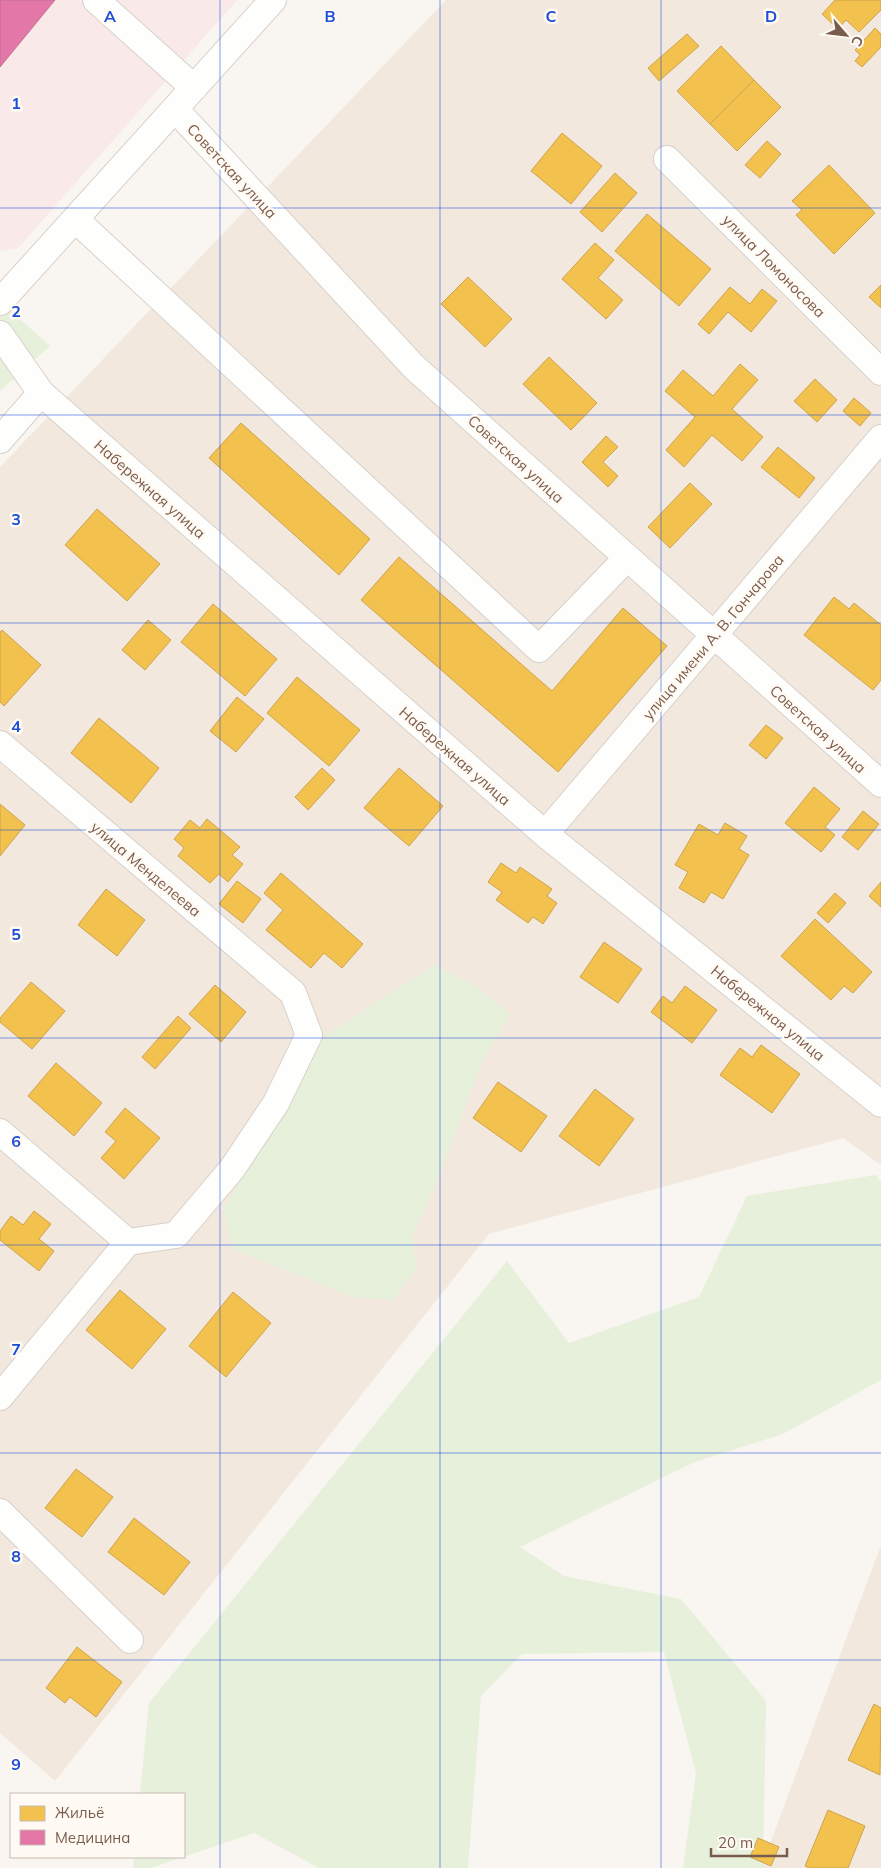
<svg xmlns="http://www.w3.org/2000/svg" width="881" height="1868" font-family="Mulish,sans-serif">
<style>
.residential{fill:#f2e8de}
.medical{fill:#fae9e9}
.green{fill:#e7f0db}
.homes{fill:#f2c14e;stroke:#cea34e}
.health{fill:#e377a8;stroke:#c46f8d}
.lines{fill:none;stroke-linecap:round;stroke-linejoin:round}
.minor-casing{stroke:#d7d1cb;stroke-width:28}
.minor{stroke:#fefefd;stroke-width:26}
.grid{fill:none;stroke:#1d4ed8;stroke-width:1;stroke-opacity:0.55}
.labels{text-anchor:middle;dominant-baseline:central;stroke-width:5;stroke-linejoin:round;paint-order:stroke}
.street-label{font-size:15px;fill:#7a5c4d;stroke:#fffaf3}
.grid-label{font-size:16px;text-anchor:middle;font-weight:bold;fill:#1d4ed8;stroke:#fffaf3;stroke-width:5;stroke-linejoin:round;paint-order:stroke}
</style>
<rect width="100%" height="100%" fill="#f9f5f0"/>
<path class="residential" d="M 446,0 L 881,0 L 881,1165 L 843,1138 L 489,1234 L 55,1781 L 0,1733 L 0,467 Z
M 881,1545 L 881,1868 L 761,1868 Z"/>
<path class="medical" d="M 0,0 L 237,0 L 18,248 L 0,251 Z"/>
<path class="green" d="M 0,301 L 50,346 L 0,391 Z
M 434,965 L 477,987 L 510,1014 L 480,1066 L 442,1169 L 412,1237 L 417,1267 L 393,1301 L 354,1297 L 232,1249 L 224,1208 L 326,1035 Z
M 876,1175 L 881,1182 L 881,1380 L 783,1434 L 695,1462 L 520,1547 L 564,1576 L 681,1599 L 766,1701 L 763,1868 L 683,1868 L 696,1773 L 664,1652 L 522,1654 L 481,1696 L 468,1868 L 319,1868 L 254,1833 L 151,1868 L 133,1868 L 134,1857 L 184,1857 L 184,1794 L 140,1794 L 149,1703 L 507,1261 L 569,1343 L 699,1297 L 747,1196 Z"/>
<path class="homes" d="M 835,0 L 881,0 L 881,10 L 859,32 L 846,20 L 838,29 L 822,14 Z
M 875,28 L 881,34 L 881,47 L 862,67 L 855,61 L 860,55 L 855,50 Z
M 687,34 L 699,46 L 659,81 L 648,68 Z
M 721,46 L 754,80 L 710,124 L 677,91 Z
M 754,80 L 781,107 L 737,151 L 710,124 Z
M 562,133 L 602,166 L 571,204 L 531,171 Z
M 767,141 L 781,154 L 760,178 L 745,165 Z
M 829,165 L 875,213 L 834,254 L 796,215 L 802,210 L 792,201 Z
M 615,173 L 637,193 L 602,232 L 580,212 Z
M 647,214 L 711,269 L 679,306 L 615,251 Z
M 595,243 L 614,260 L 598,278 L 623,300 L 606,319 L 562,279 Z
M 468,277 L 512,319 L 485,347 L 441,304 Z
M 881,285 L 881,308 L 869,297 Z
M 730,287 L 750,304 L 762,289 L 777,301 L 751,332 L 728,312 L 709,334 L 698,324 Z
M 549,357 L 597,403 L 571,430 L 523,384 Z
M 740,364 L 758,380 L 732,409 L 763,437 L 742,461 L 712,435 L 684,467 L 666,450 L 695,417 L 665,391 L 683,370 L 713,396 Z
M 815,379 L 837,400 L 817,422 L 794,401 Z
M 854,398 L 871,413 L 860,426 L 843,411 Z
M 241,423 L 370,539 L 339,575 L 209,458 Z
M 606,436 L 618,447 L 603,462 L 618,476 L 608,487 L 582,462 Z
M 778,447 L 815,478 L 799,498 L 761,467 Z
M 690,483 L 712,504 L 670,548 L 648,527 Z
M 97,509 L 160,564 L 127,601 L 65,545 Z
M 399,557 L 552,691 L 623,608 L 667,646 L 558,772 L 361,600 Z
M 834,597 L 849,609 L 854,603 L 881,625 L 881,680 L 873,690 L 804,635 Z
M 213,604 L 277,659 L 245,696 L 181,642 Z
M 148,620 L 171,640 L 145,670 L 122,650 Z
M 2,630 L 41,665 L 4,706 L 0,702 L 0,632 Z
M 297,677 L 360,730 L 329,766 L 267,713 Z
M 237,697 L 264,719 L 236,752 L 210,731 Z
M 99,718 L 159,768 L 131,803 L 71,753 Z
M 766,725 L 783,738 L 766,759 L 749,745 Z
M 322,768 L 335,780 L 308,810 L 295,797 Z
M 399,768 L 443,806 L 409,846 L 364,808 Z
M 814,787 L 840,809 L 825,827 L 835,835 L 821,852 L 785,823 Z
M 0,804 L 25,825 L 0,856 Z
M 863,811 L 879,824 L 858,850 L 842,837 Z
M 207,819 L 240,847 L 232,855 L 243,864 L 228,882 L 219,874 L 210,883 L 178,856 L 184,848 L 174,839 L 190,820 L 200,828 Z
M 725,823 L 747,836 L 739,849 L 749,855 L 723,899 L 711,892 L 704,903 L 679,888 L 688,872 L 675,865 L 699,824 L 718,835 Z
M 501,863 L 516,873 L 520,867 L 552,889 L 547,896 L 557,903 L 543,924 L 533,917 L 528,923 L 496,900 L 502,892 L 488,882 Z
M 281,873 L 363,944 L 342,968 L 324,953 L 311,968 L 266,930 L 283,910 L 264,893 Z
M 237,881 L 261,899 L 243,923 L 219,904 Z
M 881,882 L 881,907 L 869,896 Z
M 106,889 L 145,920 L 117,956 L 78,925 Z
M 835,893 L 846,903 L 828,923 L 817,913 Z
M 815,919 L 872,972 L 853,993 L 844,986 L 831,1000 L 781,956 Z
M 604,942 L 642,969 L 618,1003 L 580,977 Z
M 31,982 L 65,1011 L 32,1049 L 0,1022 L 0,1018 Z
M 215,985 L 246,1012 L 221,1042 L 189,1014 Z
M 685,986 L 717,1010 L 692,1043 L 651,1012 L 663,996 L 672,1003 Z
M 178,1016 L 191,1028 L 155,1069 L 142,1057 Z
M 761,1045 L 800,1074 L 772,1113 L 720,1075 L 740,1048 L 752,1057 Z
M 56,1063 L 102,1103 L 74,1136 L 28,1096 Z
M 498,1082 L 547,1116 L 521,1152 L 473,1118 Z
M 595,1089 L 634,1119 L 599,1166 L 559,1136 Z
M 125,1108 L 160,1138 L 124,1179 L 101,1158 L 116,1141 L 105,1132 Z
M 34,1211 L 51,1224 L 39,1239 L 54,1251 L 39,1271 L 0,1240 L 0,1231 L 11,1216 L 23,1225 Z
M 120,1290 L 166,1329 L 132,1369 L 86,1330 Z
M 233,1292 L 271,1323 L 226,1377 L 189,1346 Z
M 76,1469 L 113,1497 L 82,1537 L 45,1508 Z
M 134,1518 L 190,1562 L 164,1595 L 108,1552 Z
M 77,1647 L 122,1682 L 96,1717 L 70,1697 L 65,1703 L 46,1688 Z
M 874,1704 L 881,1708 L 880,1775 L 848,1760 Z
M 828,1810 L 865,1826 L 848,1868 L 809,1868 L 805,1866 Z
M 758,1838 L 779,1847 L 771,1866 L 750,1857 Z"/>
<path class="health" d="M 0,0 L 55,0 L 0,67 Z"/>
<g class="lines">
<g class="minor-casing">
<path id="minor" d="M 96,0 L 194,88
M 175,109 L 414,367 L 881,784
M 667,159 L 881,372
M 75,219 L 539,649 L 627,558
M 0,302 L 273,0
M 0,334 L 41,393 L 545,834 L 881,1104
M 0,440 L 41,393
M 0,744 L 293,993 L 309,1035 L 276,1103 L 232,1169 L 176,1235 L 128,1242 L 0,1397
M 545,834 L 881,438
M 0,1132 L 128,1242
M 0,1512 L 130,1640"/>
</g>
<use href="#minor" class="minor"/>
</g>
<path class="grid" d="M 220,0 L 220,1868M 440,0 L 440,1868M 661,0 L 661,1868M 0,208 L 881,208M 0,415 L 881,415M 0,623 L 881,623M 0,830 L 881,830M 0,1038 L 881,1038M 0,1245 L 881,1245M 0,1453 L 881,1453M 0,1660 L 881,1660"/>
<g class="labels">
<g class="street-label">
<text transform="translate(232 171) rotate(47)">Советская улица</text>
<text transform="translate(774 266) rotate(45)">улица Ломоносова</text>
<text transform="translate(516 459) rotate(42)">Советская улица</text>
<text transform="translate(150 489) rotate(41)">Набережная улица</text>
<text transform="translate(713 637) rotate(-50)">улица имени А. В. Гончарова</text>
<text transform="translate(818 729) rotate(42)">Советская улица</text>
<text transform="translate(455 756) rotate(41)">Набережная улица</text>
<text transform="translate(146 869) rotate(40)">улица Менделеева</text>
<text transform="translate(768 1013) rotate(39)">Набережная улица</text>
</g>
</g>
<g class="grid-label">
<text x="110" y="22">A</text>
<text x="330" y="22">B</text>
<text x="551" y="22">C</text>
<text x="771" y="22">D</text>
<text x="16" y="109">1</text>
<text x="16" y="317">2</text>
<text x="16" y="525">3</text>
<text x="16" y="732">4</text>
<text x="16" y="940">5</text>
<text x="16" y="1147">6</text>
<text x="16" y="1355">7</text>
<text x="16" y="1562">8</text>
<text x="16" y="1770">9</text>
</g>
<rect x="10" y="1793" width="175" height="65" fill="#fffaf3" stroke="#cabbb1"/>
<rect x="20" y="1806" width="25" height="15" fill="#f2c14e" stroke="#cabbb1"/>
<text x="55" y="1818" font-size="15" fill="#7a5c4d">Жильё</text>
<rect x="20" y="1830" width="25" height="15" fill="#e377a8" stroke="#cabbb1"/>
<text x="55" y="1843" font-size="15" fill="#7a5c4d">Медицина</text>
<g transform="translate(846 35) rotate(118)" stroke="#fffaf3" stroke-width="4" paint-order="stroke">
<path d="M0-4L9 19L0 12L-9 19Z" fill="#7a5c4d"/>
<text y="-8" font-size="14" font-weight="bold" text-anchor="middle" fill="#7a5c4d">С</text>
</g>
<path d="M711 1848v8h76v-8" fill="none" stroke="#7a5c4d" stroke-width="2.5"/>
<text x="718" y="1848" font-size="15" fill="#7a5c4d" stroke="#fffaf3" stroke-width="4" paint-order="stroke">20 m</text>
</svg>
